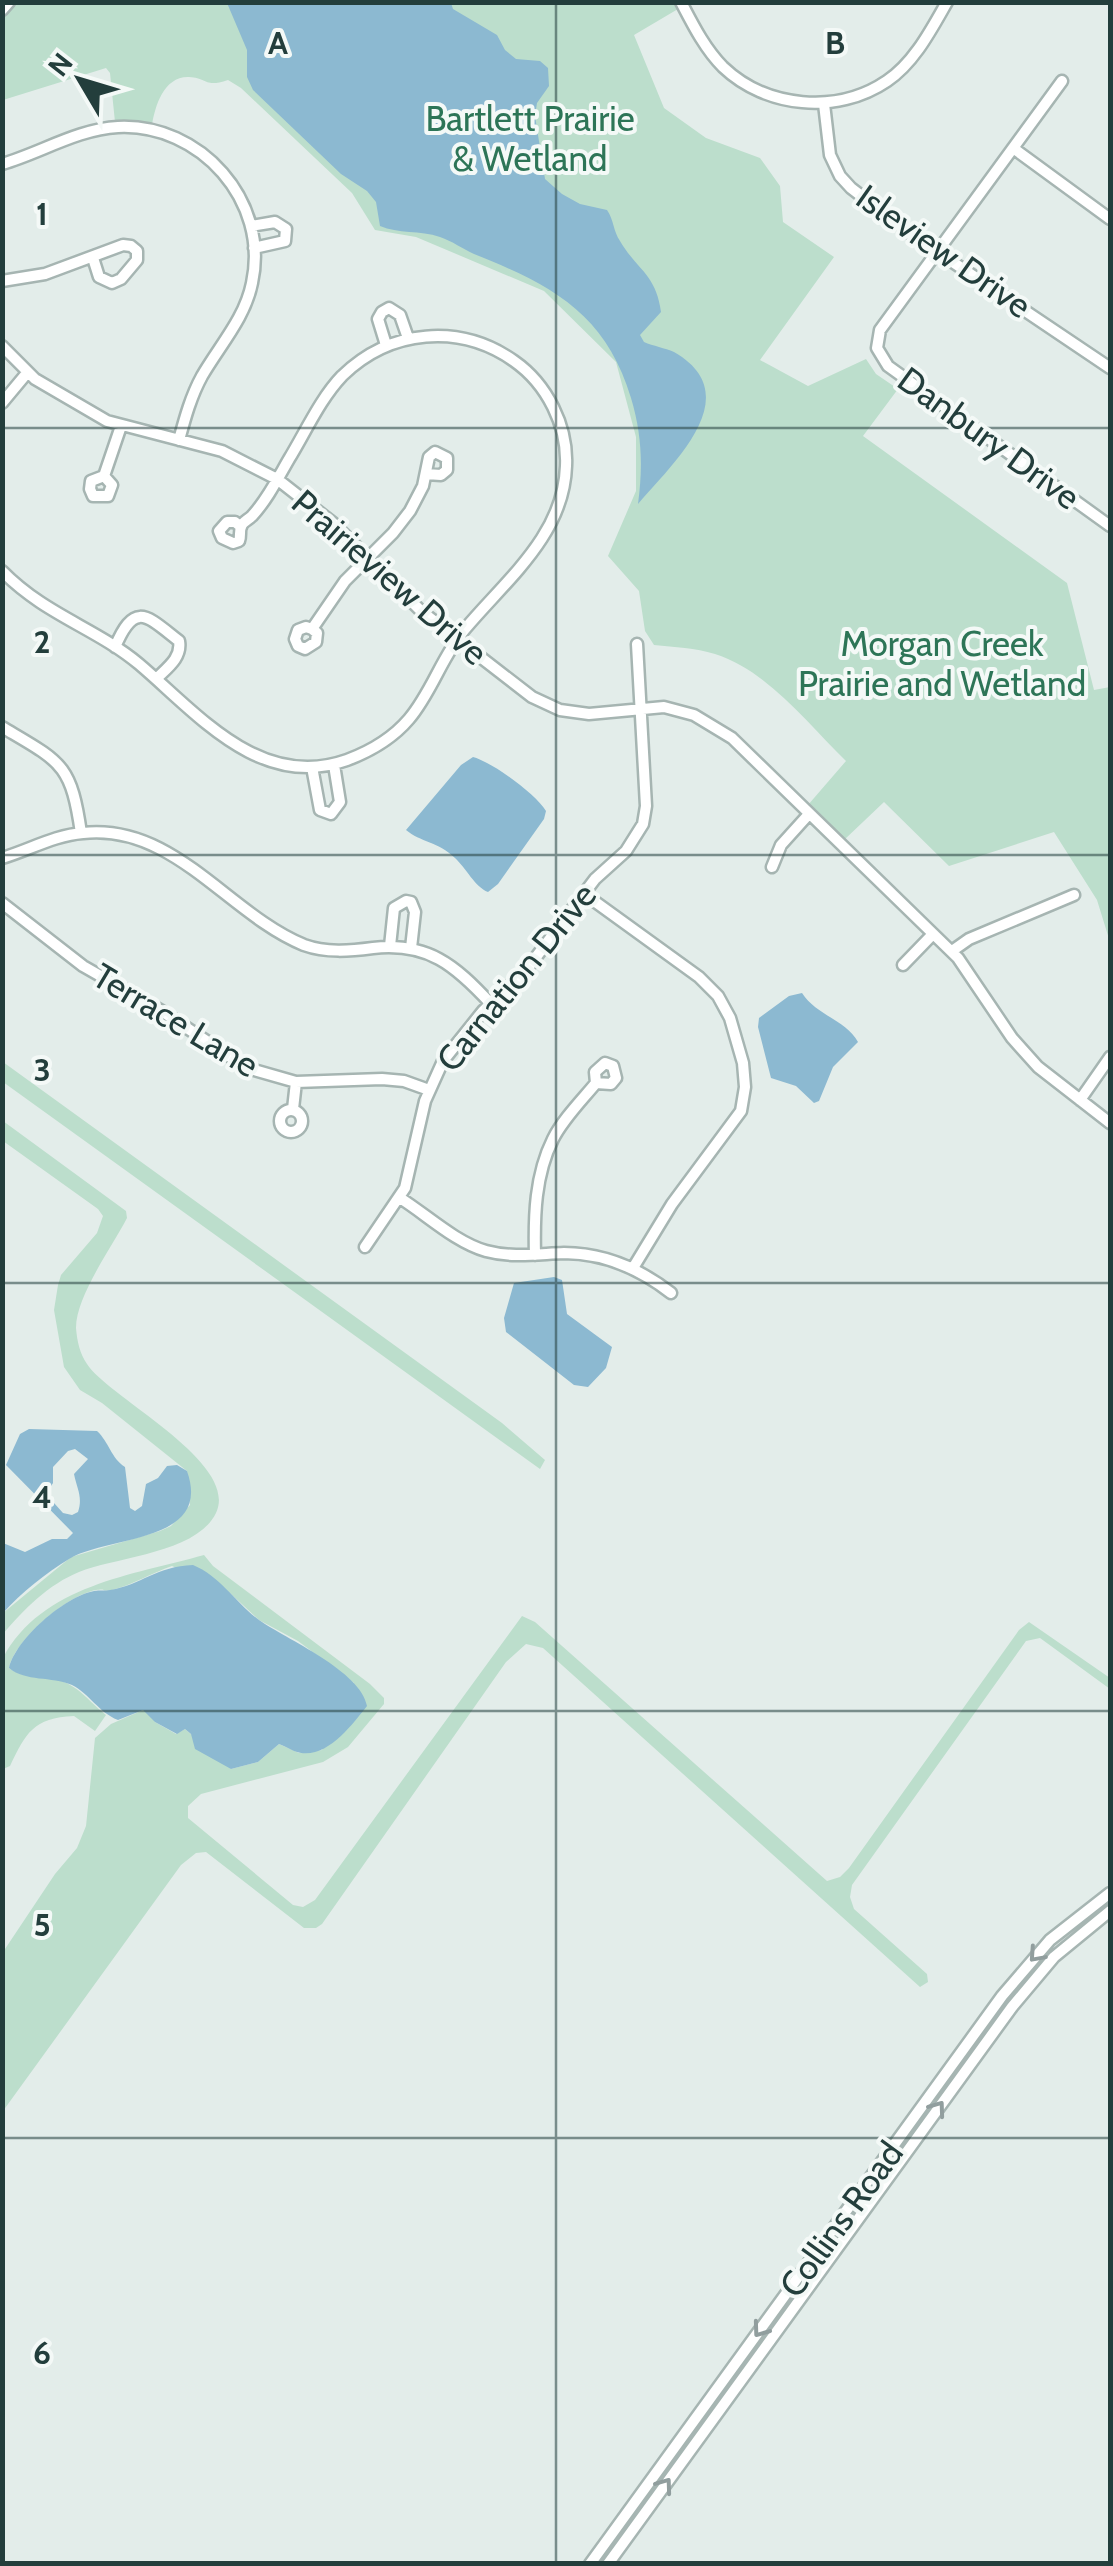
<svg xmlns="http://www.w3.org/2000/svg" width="1113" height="2566" font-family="Cabin,sans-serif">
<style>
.green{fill:#bcdecc}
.water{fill:#8cb9d1;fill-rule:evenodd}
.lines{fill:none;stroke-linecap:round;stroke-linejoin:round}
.minor-casing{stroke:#a6b5b2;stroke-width:15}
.minor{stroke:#fff;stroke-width:10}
.oneway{stroke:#919e9e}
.grid{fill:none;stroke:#233e3c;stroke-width:2.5;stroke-opacity:0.55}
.labels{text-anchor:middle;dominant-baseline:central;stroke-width:8;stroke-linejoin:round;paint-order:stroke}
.park-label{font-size:35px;fill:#2d7557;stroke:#f4f9f7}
.street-label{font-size:35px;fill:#233e3c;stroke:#f4f9f7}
.grid-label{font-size:32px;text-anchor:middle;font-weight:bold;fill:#233e3c;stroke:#f4f9f7;stroke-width:8;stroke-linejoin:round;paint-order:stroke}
</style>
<rect width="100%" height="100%" fill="#e3edea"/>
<path class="green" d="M 16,2 L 674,3 L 678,9 L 634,35 L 664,108 L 706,138 L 760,158 L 780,186 L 783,222 L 834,257 L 760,360 L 808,386 L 866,359 L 876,374 L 898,389 L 863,436 L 1067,583 L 1094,690 L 1110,687 L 1110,942 L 1097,900 L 1054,832 L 949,866 L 884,802 L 844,840 L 808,805 L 846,761 C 807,723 768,671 715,654 C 695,648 675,647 654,645 L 645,631 L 639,591 L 608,556 L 636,491 L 636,437 L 616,362 L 544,291 L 416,237 L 375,230 L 352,193 L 241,88 L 228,80 C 204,88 208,78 189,77 C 164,76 155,106 152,125 L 115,122 L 110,73 L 106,68 L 3,100 L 2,19 Z
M 3,1062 L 502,1423 L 545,1460 L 540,1469 L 3,1082 Z
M 3,1121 L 126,1211 L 127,1218 C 112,1247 76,1296 76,1328 C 77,1341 80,1354 87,1364 C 109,1398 240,1462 216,1513 C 197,1553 116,1557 79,1572 C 49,1584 23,1610 3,1634 L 3,1613 L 71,1557 L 160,1531 L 171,1526 L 190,1505 L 187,1471 L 102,1403 L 80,1390 L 64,1367 L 54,1310 L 58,1285 L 61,1275 L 97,1233 L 103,1216 L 98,1209 L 3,1141 Z
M 204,1555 L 213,1566 L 370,1684 L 384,1698 L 384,1704 L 348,1747 L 323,1762 L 201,1794 L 188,1806 L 188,1818 L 293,1905 L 303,1907 L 315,1900 L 522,1616 L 535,1622 L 827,1881 L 840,1877 L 849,1868 L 1019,1630 L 1029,1622 L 1110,1678 L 1110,1689 L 1040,1638 L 1026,1641 L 852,1885 L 850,1897 L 854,1909 L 927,1974 L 928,1982 L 920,1987 L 543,1648 L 526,1644 L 506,1662 L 322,1924 L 316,1928 L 304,1928 L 206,1852 L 196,1853 L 181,1865 L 3,2111 L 3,1952 L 55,1874 L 77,1848 L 86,1826 L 95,1738 L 111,1724 L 143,1710 L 151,1714 L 155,1722 L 176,1734 L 185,1729 L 231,1769 L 258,1762 L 279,1744 L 299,1753 L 322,1750 L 354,1683 L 298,1641 L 259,1620 L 230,1593 L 172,1566 C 152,1573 132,1585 112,1590 C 100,1592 107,1588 96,1590 C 67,1595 15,1640 9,1668 C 24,1679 38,1674 55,1679 C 79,1685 88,1701 106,1715 L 95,1731 L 74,1716 C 33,1718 26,1733 10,1766 L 3,1769 L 3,1658 C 42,1585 133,1575 204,1555 Z"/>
<path class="water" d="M 227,3 L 451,3 L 453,9 L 497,35 L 505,50 L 516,59 L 540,61 L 548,68 L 549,86 L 537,103 L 535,116 L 545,179 L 562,194 L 580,204 L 607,210 C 614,220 613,231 620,241 C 637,270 656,274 661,312 L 640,335 L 644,342 C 653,346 665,348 674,352 C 749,395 673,463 638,504 C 643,466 642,435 631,398 C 606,314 552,285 474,254 C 463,249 452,241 440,237 C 420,230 398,234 380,226 L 376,202 L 367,191 L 341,174 L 253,90 L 247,77 L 247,50 Z
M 473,757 C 492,762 536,794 546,811 L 544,819 L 498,884 L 488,892 C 475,887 466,868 455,858 C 439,842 420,842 406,830 L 461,765 Z
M 802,993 C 816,1015 846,1020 858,1042 L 833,1067 L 819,1101 L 814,1103 L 796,1086 L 771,1078 L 758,1027 L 759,1018 L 789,996 Z
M 554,1277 L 562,1280 L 567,1314 L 612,1347 L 606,1368 L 588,1387 L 574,1385 L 506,1332 L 504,1318 L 514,1283 Z
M 29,1429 L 97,1431 C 109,1442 111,1458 125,1467 L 130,1508 L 135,1511 L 142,1506 L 146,1484 L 158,1478 L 167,1466 L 177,1465 L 187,1471 C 213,1544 108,1535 69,1559 C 46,1573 21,1593 3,1613 L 3,1543 L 25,1552 L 52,1539 L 67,1539 L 73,1533 L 6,1465 L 20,1434 ZM 75,1449 L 88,1459 L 74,1474 C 77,1489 83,1497 78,1512 L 72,1515 L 63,1513 L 46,1494 L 53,1483 L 53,1467 L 68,1451 Z
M 193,1565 C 220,1576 236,1603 259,1620 C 286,1639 361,1671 367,1706 C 351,1726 324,1763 294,1751 C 289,1749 285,1746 279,1744 L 258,1762 L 231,1769 L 195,1749 L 191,1734 L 185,1729 L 177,1734 L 155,1722 L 143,1710 L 118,1720 C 98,1712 90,1694 72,1685 C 51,1676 26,1682 9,1668 C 16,1639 64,1597 94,1591 C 100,1590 105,1591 110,1590 C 141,1585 157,1566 193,1565 Z"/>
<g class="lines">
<g class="minor-casing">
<path id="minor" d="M 681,2 C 693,25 705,49 723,67 C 766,108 837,115 887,81 C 914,63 931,30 947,2
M 2,10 L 9,2
M 1062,81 L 880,330 L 877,348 L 888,366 L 1110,526
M 824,104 L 830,155 L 840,176 L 851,188 L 908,232 L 1110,368
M 1013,148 L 1110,219
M 2,164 C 40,153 78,129 118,127 C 200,123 270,201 252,283 C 245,318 220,345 202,376 C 191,396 185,418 179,440
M 251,226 L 275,222 L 286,229 L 285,241 L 254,248
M 2,281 L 45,274 L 123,245 L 131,246 L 137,251 L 137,260 L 121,279 L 112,283 L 99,277 L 93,258
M 386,345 L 378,319 L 382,312 L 389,308 L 400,315 L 408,338
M 2,346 L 35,379 L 107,421 L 222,451 L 277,479 L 333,523 L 421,611 L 532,697 L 560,710 L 589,714 L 664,707 L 694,715 L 732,738 L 958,958 L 1012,1038 L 1038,1067 L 1110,1123
M 2,403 L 27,373
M 104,476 L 112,485 L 108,496 L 93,496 L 90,489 L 91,481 L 104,476 L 121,426
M 2,571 C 45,615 96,628 139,664 C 198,714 260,791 347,760 C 371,751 392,739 409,719 C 432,692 442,656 465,629 C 506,580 564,535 566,466 C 568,426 547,384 514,361 C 460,323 390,329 342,376 C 320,399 305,433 289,459 C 278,478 267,500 252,516 C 248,520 242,522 241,527 C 239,531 241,536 239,541 L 233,543 L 222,538 L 219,531 L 227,522 L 235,522 L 241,527
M 312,629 L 306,627 L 298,630 L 295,639 L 298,646 L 305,649 L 316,642 L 317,633 L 312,629 L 345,581 L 393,533 L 410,511 L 423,486 L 429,457 L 435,452 L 447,458 L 447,470 L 441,475 L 426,474
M 115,647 C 135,600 147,616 179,641 C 182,658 167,668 156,679
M 2,727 C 61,762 71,763 81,833
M 312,767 L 320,810 L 331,814 L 340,802 L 334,765
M 2,858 C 29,850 55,835 83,833 C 174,823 228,914 304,945 C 326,953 350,951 373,948 C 428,942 455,965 491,1004
M 772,867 L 781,845 L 809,814
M 583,893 L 699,977 L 718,996 L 730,1018 L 743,1063 L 745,1087 L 741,1111 L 672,1204 L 633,1268
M 2,903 L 83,966 L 160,1010 L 247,1068 L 296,1082 L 382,1079 L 404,1081 L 429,1090
M 390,946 L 394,908 L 406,901 L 411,902 L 415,912 L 411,948
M 952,951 L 969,939 L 1074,895
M 903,965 L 933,934
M 1080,1100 L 1110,1057
M 293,1109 L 296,1082
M280 1121a11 11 0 1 1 22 0a11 11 0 1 1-22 0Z
M 400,1198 C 427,1215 455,1242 486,1251 C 512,1258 537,1254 564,1253 C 604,1253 640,1269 671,1293
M 365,1247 L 405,1188 L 425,1101 L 443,1061 L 483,1011 L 527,969 L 595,879 L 626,851 L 643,824 L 646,806 L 637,644
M 535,1255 C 534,1216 535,1175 553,1139 C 563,1119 582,1100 596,1083 L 595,1072 L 605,1063 L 613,1066 L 616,1078 L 611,1084 L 596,1083
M 590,2564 L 1002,1996 L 1050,1940 L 1110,1893
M 608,2564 L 1012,2007 L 1054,1957 L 1110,1911"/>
</g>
<use href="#minor" class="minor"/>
</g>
<defs><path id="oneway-chevron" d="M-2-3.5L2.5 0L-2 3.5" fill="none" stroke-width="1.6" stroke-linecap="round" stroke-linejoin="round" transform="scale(2.5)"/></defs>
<g class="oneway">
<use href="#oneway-chevron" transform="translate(1036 1955) rotate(132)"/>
<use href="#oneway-chevron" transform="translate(938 2108) rotate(-54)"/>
<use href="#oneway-chevron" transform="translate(760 2330) rotate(126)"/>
<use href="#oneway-chevron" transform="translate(665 2485) rotate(-54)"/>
</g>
<path class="grid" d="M 556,2 L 556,2564M 2,428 L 1110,428M 2,855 L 1110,855M 2,1283 L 1110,1283M 2,1711 L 1110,1711M 2,2138 L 1110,2138"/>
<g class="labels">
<g class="park-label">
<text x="530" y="118">Bartlett Prairie<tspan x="530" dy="40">&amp; Wetland</tspan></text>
<text x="942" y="643">Morgan Creek<tspan x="942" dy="40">Prairie and Wetland</tspan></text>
</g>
<g class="street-label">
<text transform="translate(944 251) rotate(35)">Isleview Drive</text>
<text transform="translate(989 438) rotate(36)">Danbury Drive</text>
<text transform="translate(390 577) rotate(41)">Prairieview Drive</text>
<text transform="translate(516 977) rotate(-51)">Carnation Drive</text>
<text transform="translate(176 1020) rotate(31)">Terrace Lane</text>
<text transform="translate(841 2219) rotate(-54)">Collins Road</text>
</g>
</g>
<g class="grid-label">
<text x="278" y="54">A</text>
<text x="835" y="54">B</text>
<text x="42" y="225">1</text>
<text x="42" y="653">2</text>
<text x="42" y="1081">3</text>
<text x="42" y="1508">4</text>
<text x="42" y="1936">5</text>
<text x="42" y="2364">6</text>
</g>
<rect width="1113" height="2566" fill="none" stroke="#233e3c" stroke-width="10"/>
<g transform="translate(80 80) rotate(308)" stroke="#f4f9f7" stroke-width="8" paint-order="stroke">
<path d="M0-8L18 38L0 25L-18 38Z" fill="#233e3c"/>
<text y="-15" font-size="28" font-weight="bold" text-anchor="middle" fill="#233e3c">N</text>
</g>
</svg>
